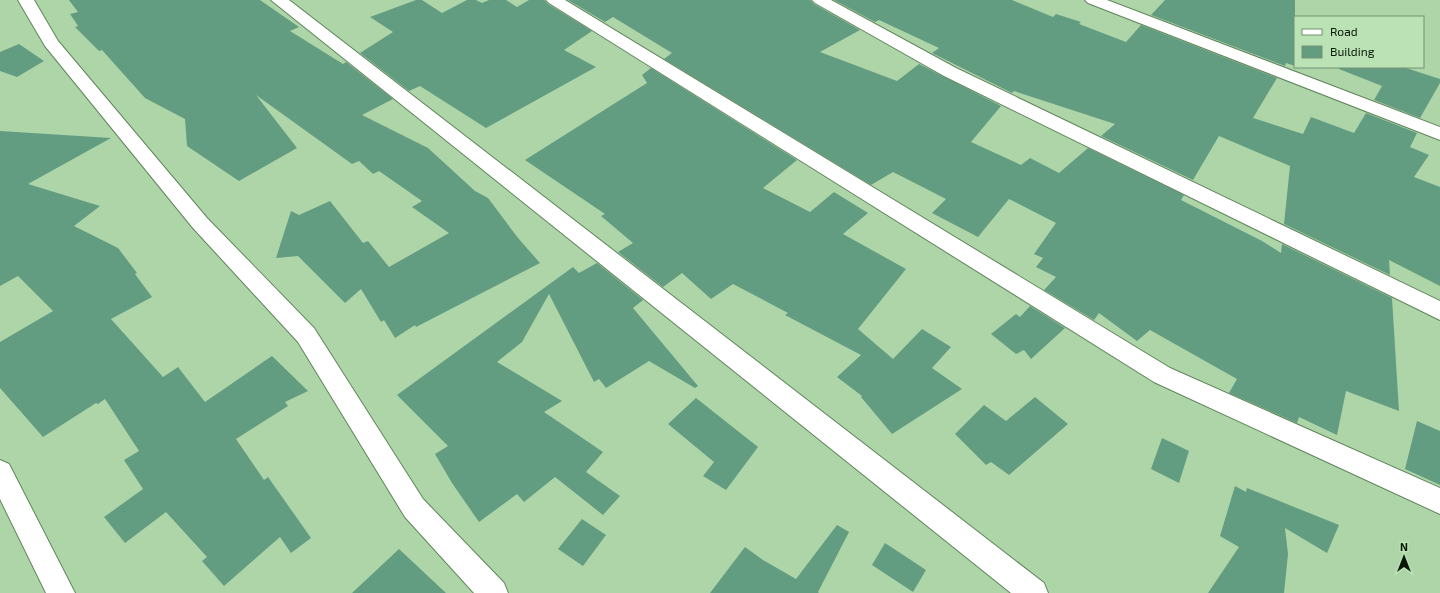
<svg xmlns="http://www.w3.org/2000/svg" width="1440" height="593" font-family="'Exo 2',sans-serif">
<style>
.building{fill:#639d81}
.lines{fill:none;stroke-linecap:round;stroke-linejoin:round}
.minor-casing{stroke:#60855b;stroke-width:2}
.minor{fill:#fff;fill-rule:evenodd}
</style>
<rect width="100%" height="100%" fill="#add5a8"/>
<path class="building" d="M 69,0 L 260,0 L 299,27 L 290,31 L 343,64 L 346,62 L 393,99 L 362,115 L 428,148 L 475,191 L 488,198 L 518,238 L 540,263 L 416,327 L 415,325 L 395,338 L 384,320 L 381,322 L 361,289 L 345,303 L 298,256 L 276,258 L 291,211 L 299,215 L 330,201 L 363,243 L 368,241 L 389,267 L 449,233 L 412,207 L 422,201 L 379,171 L 373,174 L 359,161 L 352,164 L 256,95 L 297,148 L 239,181 L 187,146 L 185,119 L 145,98 L 102,50 L 99,51 L 75,27 L 78,26 L 70,14 L 78,12 Z
M 416,0 L 422,0 L 442,13 L 467,0 L 476,0 L 482,3 L 489,0 L 506,0 L 517,7 L 529,0 L 544,0 L 548,4 L 592,31 L 564,50 L 596,67 L 486,128 L 420,86 L 409,91 L 360,53 L 393,32 L 370,17 Z
M 568,0 L 810,0 L 814,4 L 860,30 L 820,52 L 897,81 L 919,64 L 1001,106 L 971,142 L 1021,165 L 1030,158 L 1059,173 L 1088,148 L 1184,195 L 1181,200 L 1262,241 L 1281,253 L 1282,244 L 1392,298 L 1399,411 L 1346,391 L 1337,435 L 1299,417 L 1297,423 L 1229,393 L 1237,379 L 1150,330 L 1137,341 L 1099,313 L 1094,320 L 1044,290 L 1056,277 L 1036,267 L 1043,258 L 1034,254 L 1056,223 L 1009,199 L 978,237 L 932,213 L 946,199 L 893,172 L 871,185 L 664,59 L 672,53 L 613,17 L 605,22 Z
M 834,0 L 1012,0 L 1053,17 L 1056,14 L 1081,22 L 1079,24 L 1126,42 L 1141,25 L 1277,78 L 1253,118 L 1303,134 L 1311,117 L 1354,133 L 1366,113 L 1417,133 L 1410,147 L 1429,155 L 1414,177 L 1440,187 L 1440,286 L 1389,260 L 1390,275 L 1284,224 L 1290,166 L 1219,136 L 1193,180 L 1101,136 L 1115,124 L 1014,91 L 1012,93 L 932,53 L 939,48 L 879,20 L 875,22 Z
M 1165,0 L 1295,0 L 1295,66 L 1286,63 L 1285,66 L 1151,15 Z
M 19,44 L 44,61 L 17,77 L 0,71 L 0,52 Z
M 1339,67 L 1403,67 L 1440,79 L 1440,83 L 1420,118 L 1374,100 L 1382,86 L 1339,69 Z
M 651,68 L 797,160 L 763,188 L 810,212 L 834,192 L 868,213 L 843,234 L 906,269 L 858,329 L 893,359 L 922,329 L 951,347 L 932,368 L 962,389 L 892,434 L 861,397 L 862,396 L 837,377 L 861,355 L 785,315 L 788,313 L 733,284 L 711,299 L 682,273 L 663,287 L 618,252 L 633,243 L 601,216 L 605,214 L 525,160 L 647,83 L 642,75 Z
M 0,131 L 111,138 L 28,184 L 100,206 L 74,226 L 118,248 L 137,273 L 135,274 L 152,297 L 111,319 L 163,377 L 178,367 L 205,402 L 272,356 L 308,391 L 285,402 L 288,406 L 236,439 L 264,480 L 268,477 L 311,538 L 291,553 L 280,537 L 224,586 L 202,561 L 207,557 L 166,512 L 125,543 L 104,517 L 143,489 L 124,460 L 139,451 L 105,399 L 98,404 L 96,403 L 43,437 L 0,388 L 0,342 L 53,311 L 18,276 L 0,286 Z
M 597,263 L 643,300 L 633,308 L 698,386 L 695,388 L 649,361 L 606,388 L 599,379 L 594,382 L 549,294 L 522,342 L 497,362 L 562,401 L 544,412 L 603,452 L 586,472 L 620,496 L 603,515 L 555,477 L 524,502 L 517,494 L 479,522 L 452,483 L 435,454 L 448,446 L 397,395 L 573,267 L 579,273 Z
M 1030,306 L 1065,328 L 1031,359 L 1024,350 L 1016,354 L 991,334 L 1016,314 L 1020,317 Z
M 1035,397 L 1068,424 L 1009,475 L 991,462 L 986,465 L 955,434 L 984,405 L 1006,421 Z
M 696,398 L 758,447 L 726,490 L 703,476 L 714,462 L 668,424 Z
M 1417,421 L 1440,431 L 1440,485 L 1405,469 Z
M 1162,438 L 1189,451 L 1179,483 L 1151,469 Z
M 1235,486 L 1246,492 L 1247,488 L 1339,525 L 1327,553 L 1285,528 L 1288,554 L 1284,593 L 1208,593 L 1239,547 L 1220,536 Z
M 582,519 L 606,535 L 583,566 L 558,549 Z
M 837,525 L 849,532 L 818,592 L 819,593 L 710,593 L 745,547 L 763,560 L 796,579 Z
M 885,543 L 926,570 L 913,592 L 872,565 Z
M 399,549 L 446,593 L 352,593 Z"/>
<g class="lines">
<g class="minor-casing">
<path id="minor" d="M 18,0 L 34,0 L 58,41 L 207,218 L 314,328 L 423,499 L 504,583 L 508,593 L 474,593 L 405,517 L 298,342 L 193,228 L 45,46 Z
M 271,0 L 289,0 L 1044,583 L 1048,593 L 1011,593 Z
M 546,0 L 565,0 L 1170,368 L 1440,488 L 1440,514 L 1154,382 L 549,3 Z
M 812,0 L 831,0 L 956,68 L 1440,301 L 1440,320 L 944,76 L 815,3 Z
M 1085,0 L 1107,0 L 1440,127 L 1440,140 L 1088,3 Z
M 0,460 L 9,464 L 75,593 L 46,593 L 0,499 Z"/>
</g>
<use href="#minor" class="minor"/>
</g>
<rect x="1294" y="16" width="130" height="52" fill="#bae2b5" stroke="#749170"/>
<rect x="1302" y="29" width="20" height="6" fill="#ffffff" stroke="#749170"/>
<text x="1330" y="36" font-size="12" fill="#0a1808">Road</text>
<rect x="1302" y="46" width="20" height="12" fill="#639d81" stroke="#749170"/>
<text x="1330" y="56" font-size="12" fill="#0a1808">Building</text>
<g transform="translate(1404 557)" stroke="#bae2b5" stroke-width="3" paint-order="stroke">
<path d="M0-3L7 15L0 10L-7 15Z" fill="#0a1808"/>
<text y="-6" font-size="11" font-weight="bold" text-anchor="middle" fill="#0a1808">N</text>
</g>
</svg>
